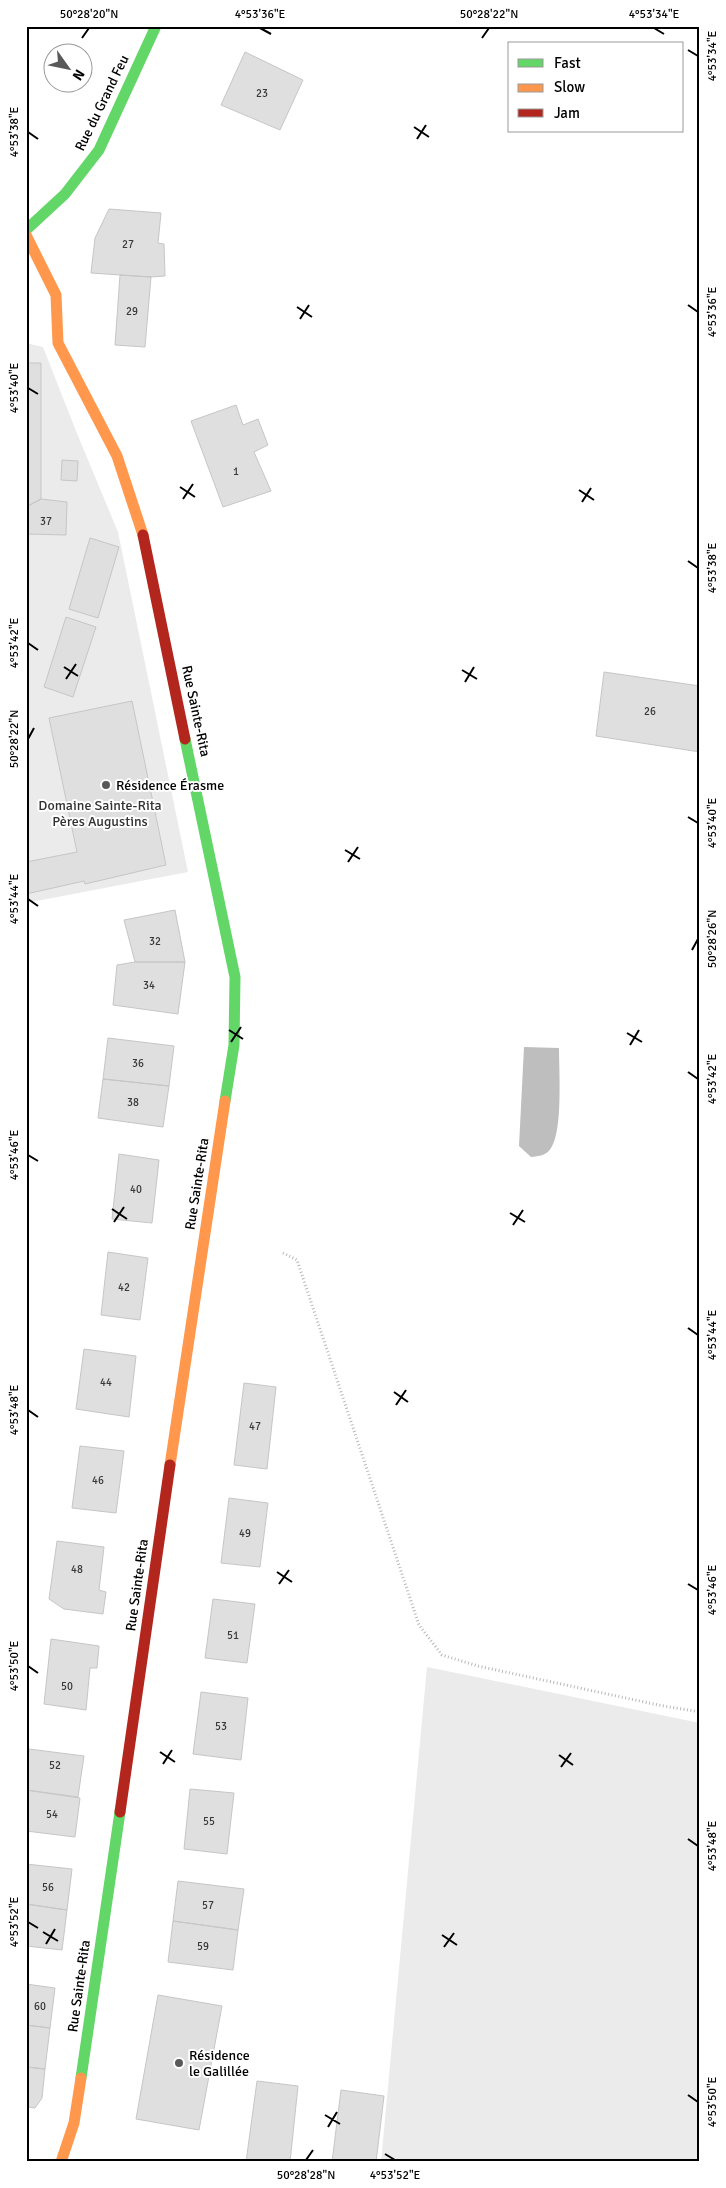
<svg xmlns="http://www.w3.org/2000/svg" width="726" height="2188" font-family="Signika,sans-serif">
<style>
.green{fill:#ebebeb}
.water{fill:#bebebe}
.building{fill:#dfdfdf;stroke:#c6c6c6}
.lines{fill:none;stroke-linecap:round;stroke-linejoin:round}
.path{stroke:#b9b9b9;stroke-width:3;stroke-dasharray:1 2.5;stroke-linecap:butt}
.fast{stroke:#63d668;stroke-width:11}
.slow{stroke:#ff974d;stroke-width:11}
.jam{stroke:#b3261e;stroke-width:11}
.ticks{fill:none;stroke:#000;stroke-width:2}
.poi-dot{fill:#595959;stroke:#fff;stroke-width:2}
.labels{text-anchor:middle;dominant-baseline:central;stroke-width:4;stroke-linejoin:round;paint-order:stroke}
.number-label{font-size:11px;fill:#383838}
.street-label{font-size:14px;fill:#000;stroke:#fff}
.poi-label{font-size:14px;fill:#000;stroke:#fff;text-anchor:start}
.park-label{font-size:14px;fill:#323232;stroke:#fff}
.neatline{fill:none;stroke:#000;stroke-width:2}
.ticks-label{font-size:12px;text-anchor:middle;fill:#000}
</style>
<rect width="100%" height="100%" fill="#fff"/>
<path class="green" d="M 26,343 L 43,347 L 76,431 L 118,532 L 188,872 L 26,903 Z
M 427,1667 L 700,1723 L 700,2162 L 381,2162 Z"/>
<path class="water" d="M 524,1047 L 559,1048 C 559,1070 563,1131 551,1148 C 546,1156 539,1156 531,1157 L 519,1146 Z"/>
<path class="building" d="M 245,52 L 303,80 L 280,130 L 221,105 Z
M 109,209 L 161,213 L 158,243 L 164,244 L 165,276 L 151,277 L 91,273 L 95,238 Z
M 120,275 L 151,277 L 145,347 L 115,345 Z
M 26,363 L 41,363 L 41,499 L 26,507 Z
M 236,405 L 243,425 L 258,419 L 268,445 L 254,452 L 271,491 L 223,507 L 191,421 Z
M 62,460 L 78,461 L 77,481 L 61,480 Z
M 41,499 L 67,502 L 66,535 L 26,534 L 26,507 Z
M 90,538 L 119,547 L 98,618 L 69,609 Z
M 66,617 L 96,627 L 73,697 L 44,687 Z
M 604,672 L 700,686 L 700,752 L 596,736 Z
M 132,701 L 166,865 L 85,884 L 84,881 L 26,894 L 26,862 L 77,852 L 49,718 Z
M 175,910 L 185,962 L 135,962 L 124,920 Z
M 135,962 L 185,962 L 178,1014 L 113,1005 L 117,965 Z
M 108,1038 L 174,1046 L 169,1086 L 103,1079 Z
M 103,1079 L 169,1086 L 163,1127 L 98,1118 Z
M 119,1154 L 159,1160 L 152,1223 L 112,1219 Z
M 108,1252 L 148,1258 L 140,1320 L 101,1315 Z
M 84,1349 L 136,1356 L 129,1417 L 76,1409 Z
M 244,1383 L 276,1387 L 267,1469 L 234,1465 Z
M 80,1446 L 124,1451 L 116,1513 L 72,1508 Z
M 229,1498 L 268,1503 L 260,1567 L 221,1563 Z
M 57,1541 L 104,1547 L 99,1590 L 106,1592 L 103,1614 L 64,1609 L 49,1599 Z
M 213,1599 L 255,1604 L 247,1663 L 205,1658 Z
M 51,1639 L 99,1646 L 97,1668 L 90,1668 L 86,1710 L 44,1704 Z
M 201,1692 L 248,1698 L 241,1760 L 193,1754 Z
M 29,1749 L 84,1756 L 78,1797 L 26,1790 Z
M 190,1789 L 234,1793 L 227,1854 L 184,1849 Z
M 26,1790 L 80,1798 L 75,1837 L 26,1831 Z
M 26,1864 L 72,1869 L 67,1910 L 26,1904 Z
M 178,1881 L 244,1889 L 238,1930 L 173,1921 Z
M 26,1904 L 67,1910 L 62,1950 L 26,1946 Z
M 173,1921 L 238,1930 L 233,1970 L 168,1962 Z
M 26,1984 L 55,1988 L 50,2028 L 26,2025 Z
M 158,1995 L 222,2006 L 199,2130 L 136,2119 Z
M 26,2025 L 50,2028 L 45,2069 L 26,2067 Z
M 26,2067 L 45,2069 L 42,2098 L 35,2108 L 26,2107 Z
M 257,2081 L 298,2086 L 290,2162 L 246,2162 Z
M 341,2090 L 384,2096 L 376,2162 L 332,2162 Z"/>
<g class="lines">
<path class="path" d="M 283,1253 L 297,1260 L 419,1625 L 442,1655 L 478,1666 L 658,1705 L 700,1712"/>
<path class="fast" d="M 26,230 L 65,194 L 99,150 L 156,26
M 185,739 L 235,977 L 234,1045 L 225,1101
M 81,2078 L 120,1812"/>
<path class="slow" d="M 26,235 L 56,295 L 58,343 L 117,456 L 143,535
M 170,1465 L 225,1101
M 61,2162 L 74,2123 L 81,2078"/>
<path class="jam" d="M 143,535 L 185,739
M 120,1812 L 170,1465"/>
</g>
<path class="ticks" d="M 260,28 L 271,34M 654,28 L 664,34M 82,38 L 89,28M 482,38 L 489,28M 688,50 L 698,56M 414,127 L 429,137M 28,132 L 38,139M 417,139 L 426,125M 688,305 L 698,312M 297,307 L 312,317M 300,319 L 309,305M 28,388 L 38,394M 180,487 L 195,497M 579,490 L 594,500M 183,499 L 193,484M 582,502 L 591,488M 688,561 L 698,568M 28,643 L 38,650M 64,667 L 78,676M 462,670 L 477,679M 66,679 L 76,664M 465,682 L 474,667M 28,739 L 34,728M 688,817 L 698,823M 345,850 L 360,859M 348,862 L 358,847M 28,899 L 38,906M 692,950 L 698,939M 229,1030 L 243,1039M 627,1033 L 642,1042M 231,1042 L 241,1027M 630,1045 L 639,1030M 688,1072 L 698,1079M 28,1155 L 38,1161M 112,1209 L 127,1219M 510,1213 L 525,1222M 114,1222 L 124,1207M 513,1225 L 523,1210M 688,1328 L 698,1335M 394,1392 L 408,1402M 396,1405 L 406,1390M 28,1410 L 38,1417M 277,1572 L 292,1582M 279,1584 L 289,1570M 688,1584 L 698,1590M 28,1666 L 38,1673M 160,1752 L 175,1762M 559,1755 L 573,1765M 163,1764 L 172,1750M 561,1767 L 571,1753M 688,1839 L 698,1846M 28,1922 L 38,1928M 43,1932 L 58,1941M 442,1935 L 457,1945M 46,1944 L 55,1929M 444,1947 L 454,1933M 688,2095 L 698,2102M 325,2115 L 340,2124M 328,2127 L 337,2112M 385,2154 L 395,2160M 306,2160 L 313,2150"/>
<g class="poi-dot">
<circle cx="106" cy="785" r="5"/>
<circle cx="179" cy="2063" r="5"/>
</g>
<g class="labels">
<g class="number-label">
<text x="262" y="93">23</text>
<text x="128" y="244">27</text>
<text x="132" y="311">29</text>
<text x="236" y="471">1</text>
<text x="46" y="521">37</text>
<text x="650" y="711">26</text>
<text x="155" y="941">32</text>
<text x="149" y="985">34</text>
<text x="138" y="1063">36</text>
<text x="133" y="1102">38</text>
<text x="136" y="1189">40</text>
<text x="124" y="1287">42</text>
<text x="106" y="1382">44</text>
<text x="255" y="1426">47</text>
<text x="98" y="1480">46</text>
<text x="245" y="1533">49</text>
<text x="77" y="1569">48</text>
<text x="233" y="1635">51</text>
<text x="67" y="1686">50</text>
<text x="221" y="1726">53</text>
<text x="55" y="1765">52</text>
<text x="52" y="1814">54</text>
<text x="209" y="1821">55</text>
<text x="48" y="1887">56</text>
<text x="208" y="1905">57</text>
<text x="203" y="1946">59</text>
<text x="40" y="2006">60</text>
</g>
<g class="street-label">
<text transform="translate(102 103) rotate(-64)">Rue du Grand Feu</text>
<text transform="translate(196 711) rotate(78)">Rue Sainte-Rita</text>
<text transform="translate(197 1184) rotate(-81)">Rue Sainte-Rita</text>
<text transform="translate(137 1585) rotate(-82)">Rue Sainte-Rita</text>
<text transform="translate(79 1986) rotate(-82)">Rue Sainte-Rita</text>
</g>
<g class="poi-label">
<text x="116" y="785">Résidence Érasme</text>
<text x="189" y="2055">Résidence<tspan x="189" dy="16">le Galillée</tspan></text>
</g>
<g class="park-label">
<text x="100" y="805">Domaine Sainte-Rita<tspan x="100" dy="16">Pères Augustins</tspan></text>
</g>
</g>
<rect width="726" height="2188" fill="none" stroke="#ffffff" stroke-width="55"/>
<rect x="508" y="42" width="175" height="90" fill="#ffffff" stroke="#999999"/>
<rect x="518" y="59" width="25" height="8" fill="#63d668" stroke="#999999"/>
<text x="554" y="68" font-size="15" fill="#000000">Fast</text>
<rect x="518" y="84" width="25" height="8" fill="#ff974d" stroke="#999999"/>
<text x="554" y="92" font-size="15" fill="#000000">Slow</text>
<rect x="518" y="109" width="25" height="8" fill="#b3261e" stroke="#999999"/>
<text x="554" y="118" font-size="15" fill="#000000">Jam</text>
<g transform="translate(68 68) rotate(123)"><circle r="24" fill="#ffffff" stroke="#999999"/>
<path d="M0-4L9 19L0 12L-9 19Z" fill="#595959"/>
<text y="-8" font-size="14" font-weight="bold" text-anchor="middle" fill="#000000">N</text>
</g>
<rect x="28" y="28" width="670" height="2132" class="neatline"/>
<g class="ticks-label">
<text x="89" y="18">50°28'20"N</text>
<text x="260" y="18">4°53'36"E</text>
<text x="489" y="18">50°28'22"N</text>
<text x="654" y="18">4°53'34"E</text>
<text transform="translate(712 56) rotate(-90)" y="4">4°53'34"E</text>
<text transform="translate(14 132) rotate(-90)" y="4">4°53'38"E</text>
<text transform="translate(712 312) rotate(-90)" y="4">4°53'36"E</text>
<text transform="translate(14 388) rotate(-90)" y="4">4°53'40"E</text>
<text transform="translate(712 568) rotate(-90)" y="4">4°53'38"E</text>
<text transform="translate(14 643) rotate(-90)" y="4">4°53'42"E</text>
<text transform="translate(14 739) rotate(-90)" y="4">50°28'22"N</text>
<text transform="translate(712 823) rotate(-90)" y="4">4°53'40"E</text>
<text transform="translate(14 899) rotate(-90)" y="4">4°53'44"E</text>
<text transform="translate(712 939) rotate(-90)" y="4">50°28'26"N</text>
<text transform="translate(712 1079) rotate(-90)" y="4">4°53'42"E</text>
<text transform="translate(14 1155) rotate(-90)" y="4">4°53'46"E</text>
<text transform="translate(712 1335) rotate(-90)" y="4">4°53'44"E</text>
<text transform="translate(14 1410) rotate(-90)" y="4">4°53'48"E</text>
<text transform="translate(712 1590) rotate(-90)" y="4">4°53'46"E</text>
<text transform="translate(14 1666) rotate(-90)" y="4">4°53'50"E</text>
<text transform="translate(712 1846) rotate(-90)" y="4">4°53'48"E</text>
<text transform="translate(14 1922) rotate(-90)" y="4">4°53'52"E</text>
<text transform="translate(712 2102) rotate(-90)" y="4">4°53'50"E</text>
<text x="306" y="2179">50°28'28"N</text>
<text x="395" y="2179">4°53'52"E</text>
</g>
</svg>
